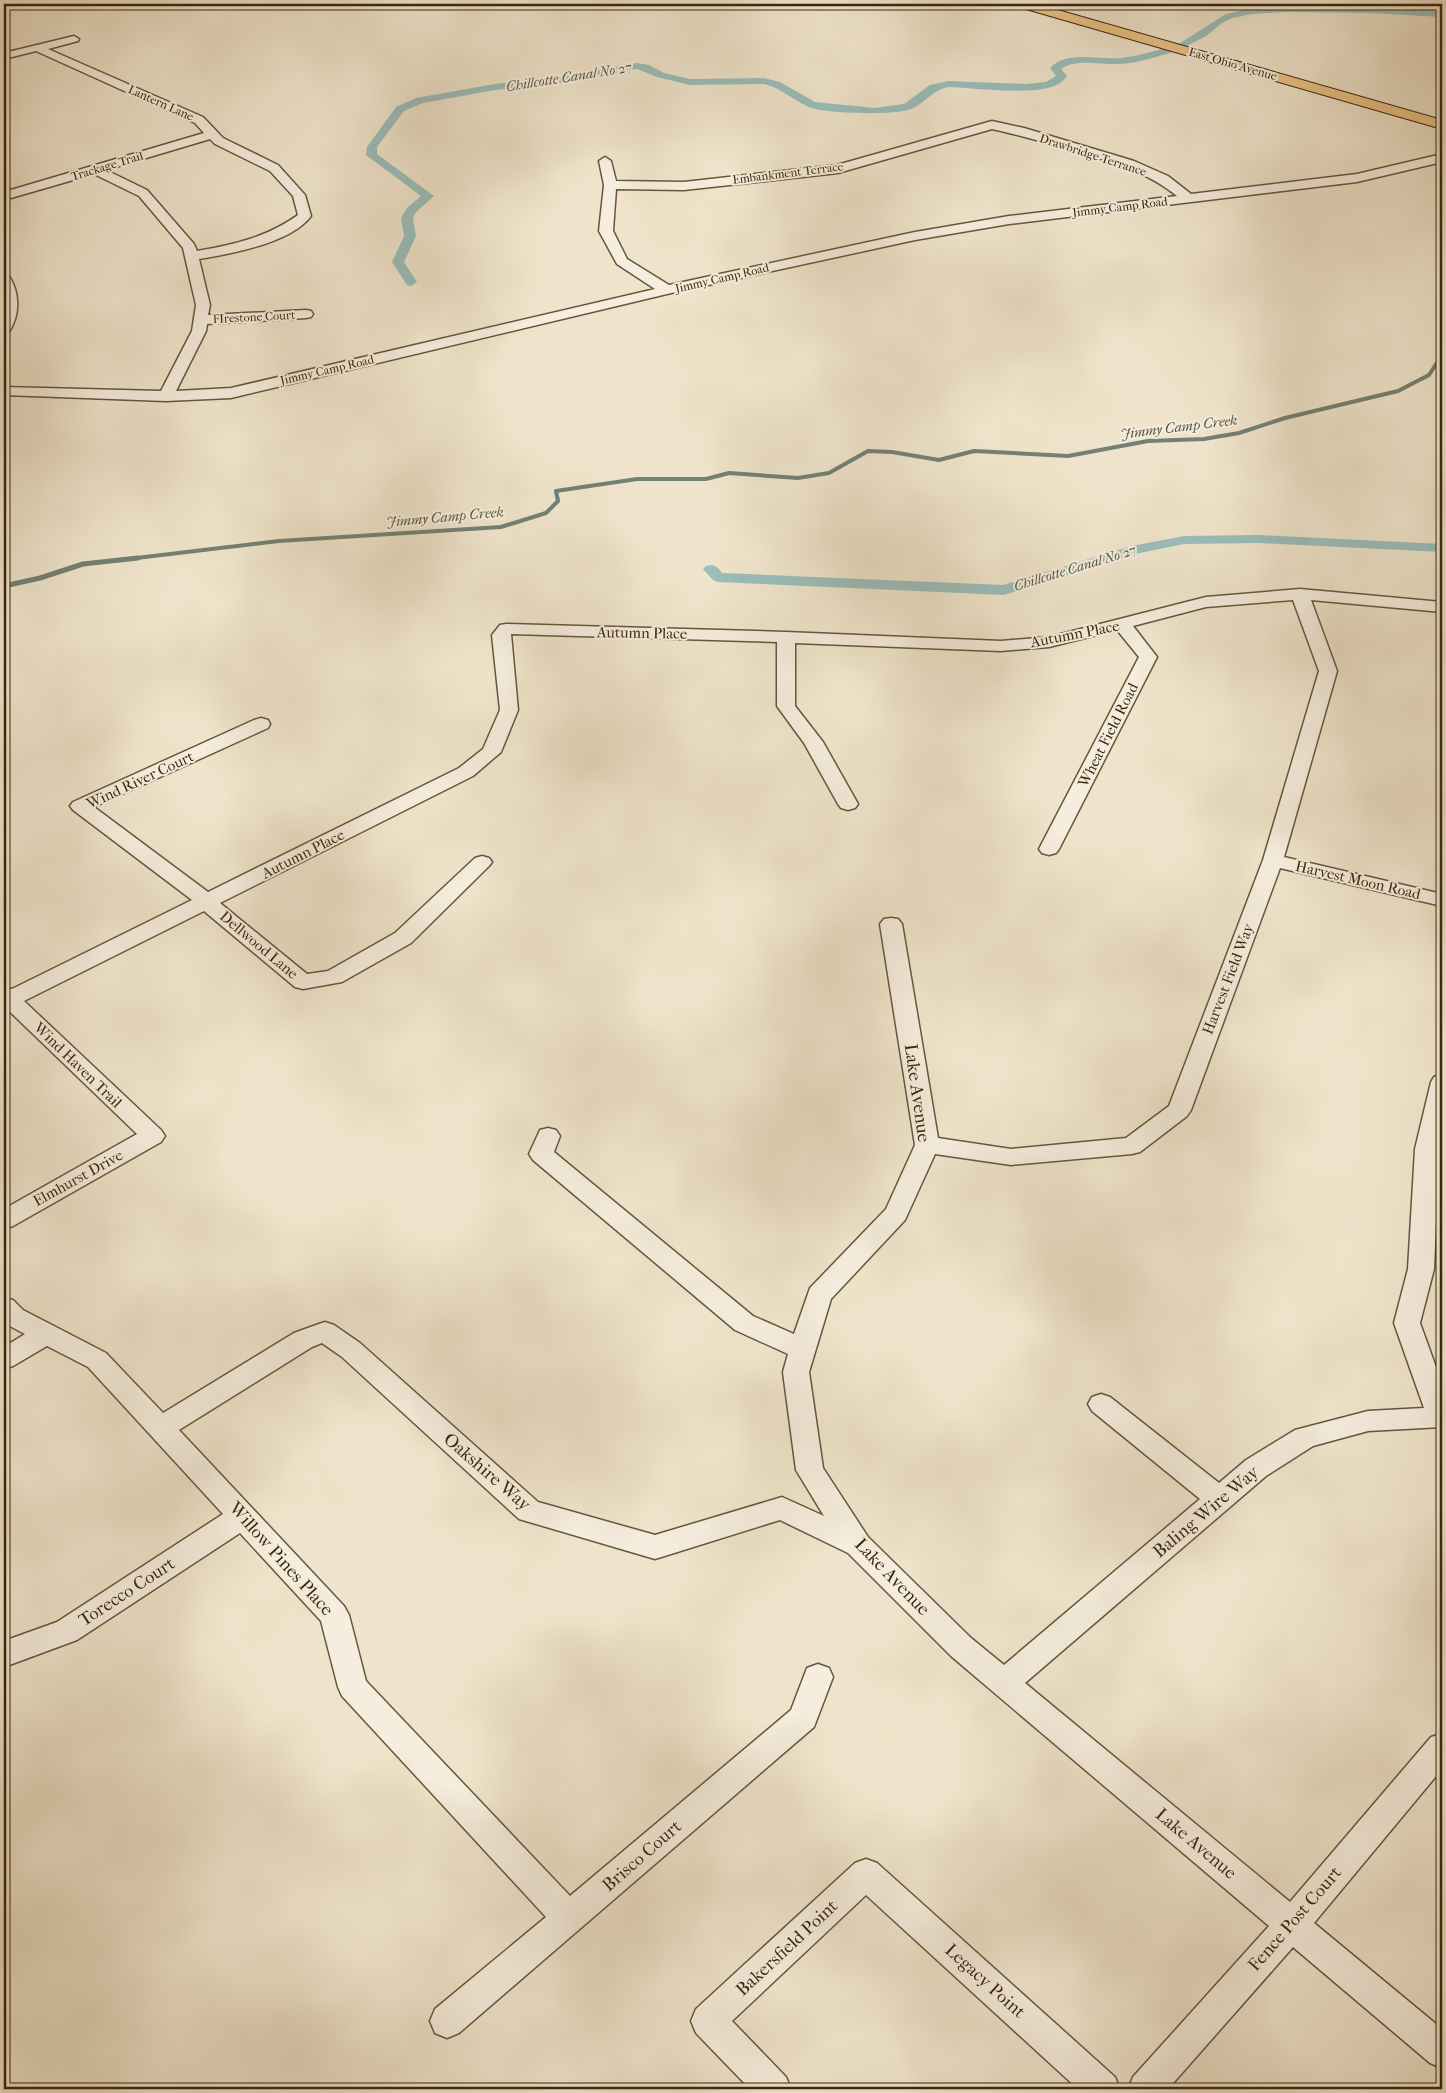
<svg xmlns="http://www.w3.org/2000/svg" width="1446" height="2093" font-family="'IM FELL French Canon',serif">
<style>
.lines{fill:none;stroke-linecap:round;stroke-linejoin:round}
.stream-far1{stroke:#738175;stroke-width:4}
.stream{stroke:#738175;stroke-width:5}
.canal{fill:#9abebb;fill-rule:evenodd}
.minor-casing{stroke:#66563c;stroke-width:3}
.major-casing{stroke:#39260c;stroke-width:2}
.minor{fill:#f5eddd;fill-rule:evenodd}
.major{fill:#e8c286;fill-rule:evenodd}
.labels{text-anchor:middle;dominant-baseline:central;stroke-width:4;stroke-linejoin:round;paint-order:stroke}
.far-street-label{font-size:12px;fill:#39260c;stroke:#f5eddd}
.far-water-label{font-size:14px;font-style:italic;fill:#565441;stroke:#f5eddd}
.street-label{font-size:15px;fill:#39260c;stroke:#f5eddd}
.near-street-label{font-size:18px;fill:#39260c;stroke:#f5eddd}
</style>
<rect width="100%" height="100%" fill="#efe4cb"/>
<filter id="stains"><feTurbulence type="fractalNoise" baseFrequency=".004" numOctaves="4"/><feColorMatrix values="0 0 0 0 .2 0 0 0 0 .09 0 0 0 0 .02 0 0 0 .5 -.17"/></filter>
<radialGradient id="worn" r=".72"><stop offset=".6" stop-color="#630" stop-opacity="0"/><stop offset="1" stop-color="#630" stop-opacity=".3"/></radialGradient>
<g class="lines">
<path class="stream-far1" d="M 128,559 L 279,541 L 501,527 L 546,513 L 558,501 L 556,491 L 637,479 L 706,479 L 729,473 L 798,478 L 829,473 L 868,451 L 892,452 L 939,460 L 974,451 L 1068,456 L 1148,441 L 1204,439 L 1239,433 L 1285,418 L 1398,391 L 1429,375 L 1442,355"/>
<path class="stream" d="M 4,586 L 40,578 L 83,564 L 138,558"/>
<path class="canal" d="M 1286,6 L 1370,7 L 1442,11 L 1442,17 L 1370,13 L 1286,12 L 1252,14 L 1232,18 L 1222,23 L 1206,36 L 1185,47 L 1182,48 L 1177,45 L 1226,14 L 1252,8 Z
M 1170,47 L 1175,50 L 1173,52 C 1156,57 1138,63 1119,64 C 1101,65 1077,58 1061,69 L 1067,76 C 1063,82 1058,85 1051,87 C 1028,95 974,88 948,87 C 930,91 923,106 908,110 C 891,115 825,114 809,107 C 793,100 781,88 764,84 L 690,85 L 657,77 L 637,69 L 561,83 L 495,90 L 423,103 L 404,111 L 377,147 L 377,154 L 434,196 L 416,212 L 413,218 L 416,236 L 404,262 L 417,282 L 411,286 L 407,285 L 392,262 L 404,236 L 401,218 L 407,208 L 421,196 L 366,155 L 367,147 L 396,107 L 416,98 L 495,84 L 561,77 L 637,63 L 649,65 L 664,73 L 690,79 L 764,78 L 780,82 L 815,102 L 875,108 L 904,104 L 930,85 L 948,81 L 1027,84 L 1046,82 L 1056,76 L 1050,68 C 1066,50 1100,60 1121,58 C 1138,56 1154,51 1170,47 Z
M 1258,535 L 1442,544 L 1442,552 L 1258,543 L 1184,544 L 1135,554 L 1004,595 L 718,582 L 713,580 L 703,569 L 706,566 C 714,564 717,566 722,573 L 1003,585 L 1132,546 L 1184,536 Z"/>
<g class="minor-casing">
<path id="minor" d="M 74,36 L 79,39 L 78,41 L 48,49 L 203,117 L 223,138 L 278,165 L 305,195 L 311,216 C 291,243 231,254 199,259 L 210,305 L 208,315 L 306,310 L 311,311 L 313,314 L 311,317 L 306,318 L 207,324 L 206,331 L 176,391 L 231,388 L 655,289 L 617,264 L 599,231 L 604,185 L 599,161 L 605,157 L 611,161 L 616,181 L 684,182 L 837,165 L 992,121 L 1024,128 L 1134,161 L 1168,176 L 1191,194 L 1357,174 L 1442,154 L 1442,162 L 1357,182 L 1009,224 L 915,240 L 667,294 L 231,398 L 166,401 L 4,395 L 4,387 L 161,391 L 192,331 L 196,305 L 183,248 L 139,196 L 94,174 L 4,200 L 4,192 L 204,133 L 195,123 L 36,51 L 4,59 L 4,53 ZM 992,129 C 1020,135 1047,143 1075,151 C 1113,163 1146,171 1177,196 L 1009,216 L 915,232 L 669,285 L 627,259 L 613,231 L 616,189 L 684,190 L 838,173 ZM 210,139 L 215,144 L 270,171 L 293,196 L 298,215 C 267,237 234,245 197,251 L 194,244 L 147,190 L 106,170 Z
M 4,275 L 9,276 C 20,293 20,315 9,332 L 4,333 Z
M 1300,589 L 1442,602 L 1442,612 L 1311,600 L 1337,671 L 1284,857 L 1442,894 L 1442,906 L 1280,868 L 1191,1110 L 1187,1116 L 1140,1152 L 1132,1154 L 1011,1165 L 935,1154 L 905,1220 L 831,1299 L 809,1372 L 823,1468 L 868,1537 L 971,1638 L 1004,1665 L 1200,1499 L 1092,1411 L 1088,1404 L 1092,1397 L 1101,1394 L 1110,1397 L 1219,1483 L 1246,1460 L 1295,1430 L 1368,1411 L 1424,1408 L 1394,1323 L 1408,1269 L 1415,1149 L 1431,1082 L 1434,1077 L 1442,1074 L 1442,1133 L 1439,1149 L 1434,1269 L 1420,1323 L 1442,1384 L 1442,1427 L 1368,1431 L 1313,1446 L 1266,1476 L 1025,1683 L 1290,1902 L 1431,1737 L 1442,1734 L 1442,1769 L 1314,1923 L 1442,2029 L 1442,2068 L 1430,2063 L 1293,1947 L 1168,2089 L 1128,2089 L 1133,2077 L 1269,1926 L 951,1656 L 848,1553 L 780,1520 L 655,1559 L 519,1519 L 342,1357 L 322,1343 L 312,1347 L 179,1430 L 344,1606 L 349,1615 L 366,1681 L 570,1896 L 791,1710 L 807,1668 L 818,1664 L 829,1668 L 833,1677 L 814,1727 L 459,2033 L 447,2038 L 435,2033 L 430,2021 L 435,2009 L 546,1917 L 342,1696 L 338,1687 L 321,1621 L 240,1533 L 77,1640 L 4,1667 L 4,1641 L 57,1622 L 223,1514 L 88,1367 L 47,1346 L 13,1366 L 4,1369 L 4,1347 L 25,1334 L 4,1323 L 4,1298 L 13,1300 L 23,1310 L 106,1353 L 163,1413 L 294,1333 L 316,1325 L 325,1322 L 334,1325 L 360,1343 L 538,1502 L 655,1535 L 782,1497 L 824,1516 L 796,1470 L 783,1372 L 788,1354 L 735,1330 L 533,1160 L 529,1154 L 540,1130 L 548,1128 L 556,1130 L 560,1136 L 554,1152 L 753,1316 L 794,1334 L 810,1288 L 886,1209 L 915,1145 L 880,924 L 884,919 L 891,918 L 898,919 L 902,924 L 938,1138 L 1011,1149 L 1126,1138 L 1169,1106 L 1263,860 L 1319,671 L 1293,600 L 1206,607 L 1133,626 L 1157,657 L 1059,849 L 1056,853 L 1049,855 L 1042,853 L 1039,849 L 1139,657 L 1117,630 L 1049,647 L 1001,651 L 795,643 L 795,706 L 823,742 L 858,804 L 855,808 L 848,810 L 841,808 L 838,804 L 804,743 L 777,706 L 777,642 L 511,634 L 518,710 L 501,752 L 473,776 L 220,903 L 307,974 L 328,971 L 395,933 L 475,858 L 482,856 L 489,858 L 492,862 L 489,866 L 411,943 L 342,982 L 303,989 L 295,987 L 204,911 L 24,1001 L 161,1130 L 165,1136 L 161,1142 L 13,1226 L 4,1229 L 4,1209 L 137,1134 L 4,1006 L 4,987 L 12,989 L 192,900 L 73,810 L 70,806 L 73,802 L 254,720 L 261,718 L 268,720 L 270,724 L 268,728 L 94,807 L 208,892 L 459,768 L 483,749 L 500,710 L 492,635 L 500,625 L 506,624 L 786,632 L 1001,641 L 1049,637 L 1206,597 Z
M 866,1859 L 877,1863 L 1115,2077 L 1120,2089 L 1078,2089 L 866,1895 L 732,2021 L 786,2077 L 791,2089 L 750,2089 L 696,2033 L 691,2021 L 696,2009 L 855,1863 Z"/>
</g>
<g class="major-casing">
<path id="major" d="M 1018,4 L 1037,4 L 1442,120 L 1442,129 L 1019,7 Z"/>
</g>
<use href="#minor" class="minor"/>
<use href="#major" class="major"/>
</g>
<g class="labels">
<g class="far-street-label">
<text transform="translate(1233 64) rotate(16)">East Ohio Avenue</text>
<text transform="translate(161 103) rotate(24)">Lantern Lane</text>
<text transform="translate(1093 155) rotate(18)">Drawbridge Terrance</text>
<text transform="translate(107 166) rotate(-17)">Trackage Trail</text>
<text transform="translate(788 173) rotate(-7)">Embankment Terrace</text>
<text transform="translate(1120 207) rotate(-7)">Jimmy Camp Road</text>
<text transform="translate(722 278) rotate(-13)">Jimmy Camp Road</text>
<text transform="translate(254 317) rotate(-3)">FIrestone Court</text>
<text transform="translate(327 370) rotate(-13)">Jimmy Camp Road</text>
</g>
<g class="far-water-label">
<text transform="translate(569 77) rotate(-9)">Chillcotte Canal No 27</text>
<text transform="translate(1179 427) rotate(-7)">Jimmy Camp Creek</text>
<text transform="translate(445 517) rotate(-5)">Jimmy Camp Creek</text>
<text transform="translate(1075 568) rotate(-17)">Chillcotte Canal No 27</text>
</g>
<g class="street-label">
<text transform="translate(642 633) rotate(1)">Autumn Place</text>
<text transform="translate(1075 634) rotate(-11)">Autumn Place</text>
<text transform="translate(1108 735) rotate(-63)">Wheat Field Road</text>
<text transform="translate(140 780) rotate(-25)">Wind River Court</text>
<text transform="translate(303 854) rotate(-27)">Autumn Place</text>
<text transform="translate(1358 880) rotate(13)">Harvest Moon Road</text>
<text transform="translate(259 945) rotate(40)">Dellwood Lane</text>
<text transform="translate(1228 979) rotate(-69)">Harvest Field Way</text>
<text transform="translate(78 1065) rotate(44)">Wind Haven Trail</text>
<text transform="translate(78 1178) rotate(-29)">Elmhurst Drive</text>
</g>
<g class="near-street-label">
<text transform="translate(917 1093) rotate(82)">Lake Avenue</text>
<text transform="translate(487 1472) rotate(41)">Oakshire Way</text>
<text transform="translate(1206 1512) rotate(-40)">Baling Wire Way</text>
<text transform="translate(281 1559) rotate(48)">Willow Pines Place</text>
<text transform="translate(892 1577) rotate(46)">Lake Avenue</text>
<text transform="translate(127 1592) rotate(-33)">Torecco Court</text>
<text transform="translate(1196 1844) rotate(40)">Lake Avenue</text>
<text transform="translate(642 1856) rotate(-41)">Brisco Court</text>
<text transform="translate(1295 1919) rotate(-49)">Fence Post Court</text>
<text transform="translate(787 1948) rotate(-43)">Bakersfield Point</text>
<text transform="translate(985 1981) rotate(42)">Legacy Point</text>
</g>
</g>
<rect width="1446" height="2093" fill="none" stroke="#efe4cb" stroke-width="20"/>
<rect x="5" y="5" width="1436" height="2083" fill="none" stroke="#39260c" stroke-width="2.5"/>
<rect x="10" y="10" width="1426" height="2073" fill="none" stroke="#39260c"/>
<rect width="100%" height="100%" filter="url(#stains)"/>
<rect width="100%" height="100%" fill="url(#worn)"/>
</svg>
